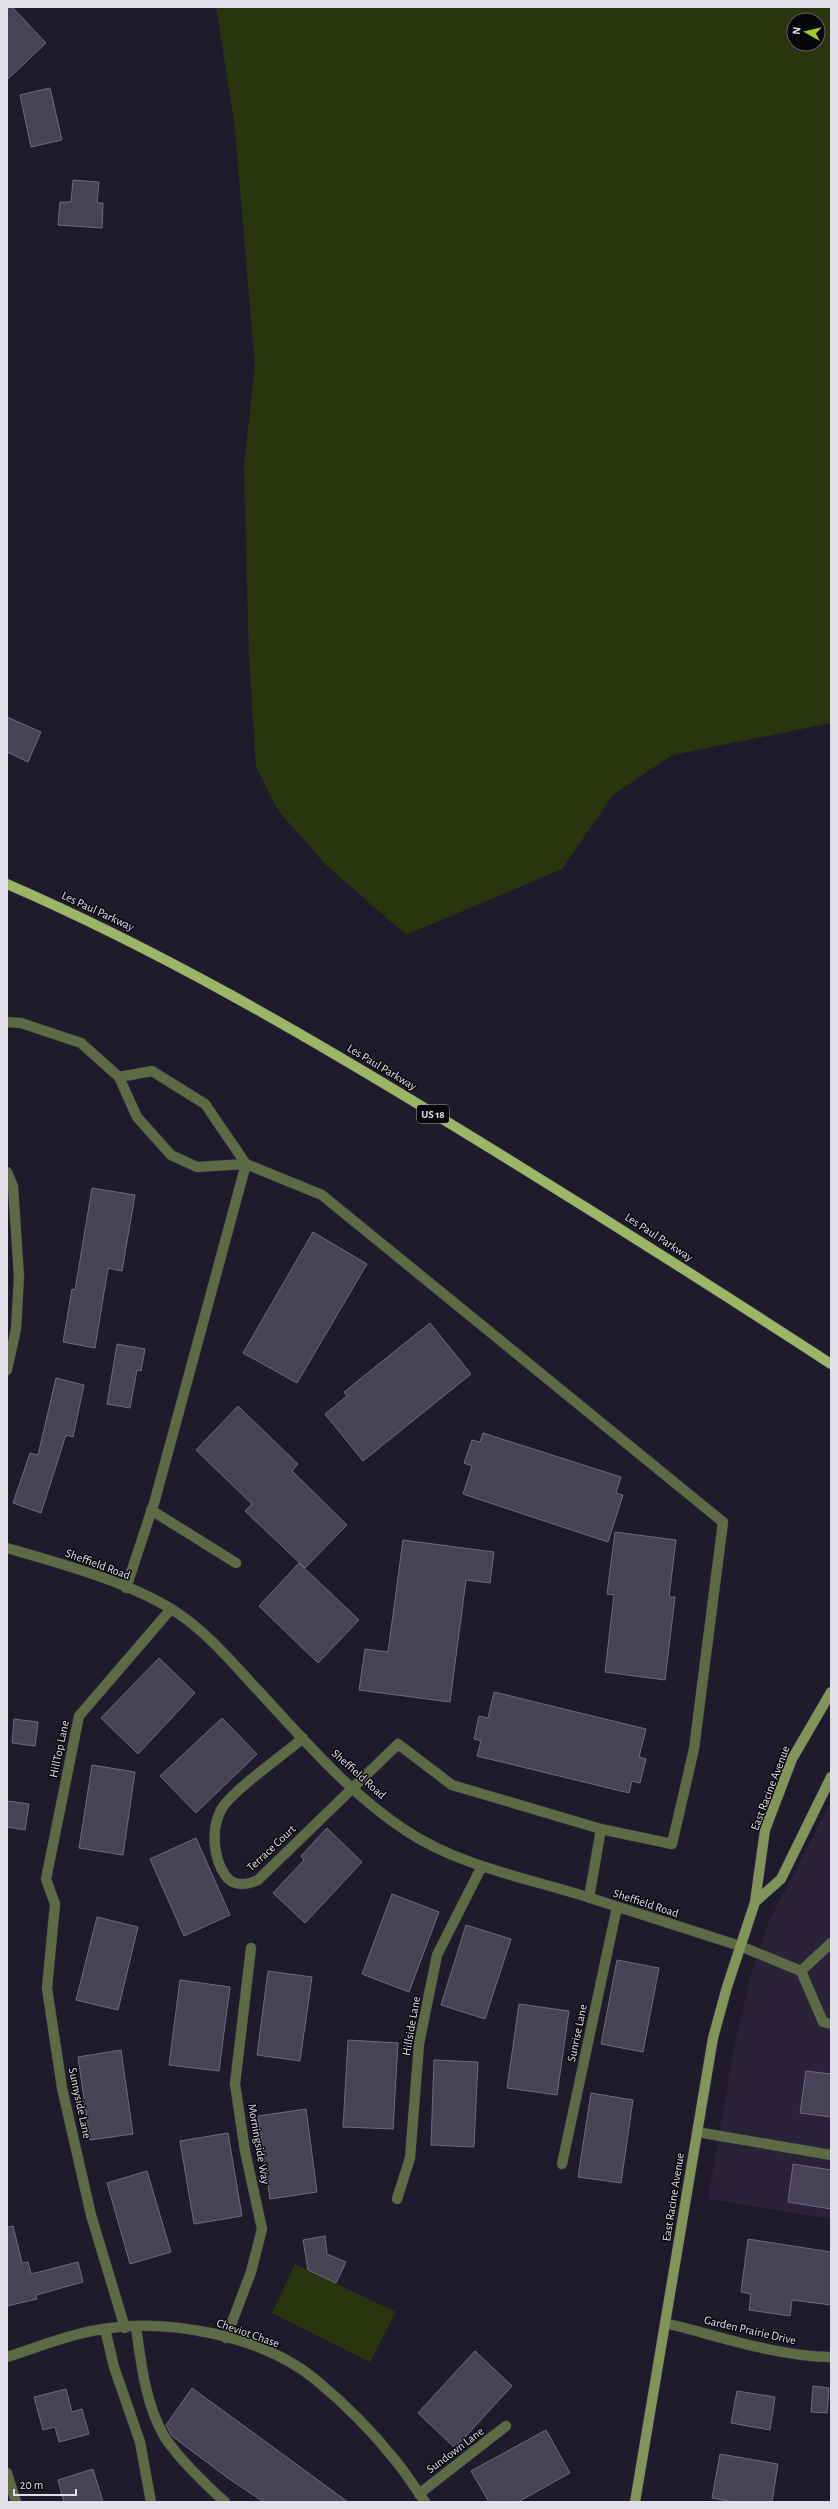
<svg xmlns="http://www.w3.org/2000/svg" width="838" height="2509" font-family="'Alegreya Sans',sans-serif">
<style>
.built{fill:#292238}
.green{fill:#2a350e;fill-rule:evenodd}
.building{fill:#474255;stroke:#6e697d}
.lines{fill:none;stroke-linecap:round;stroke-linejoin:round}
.lane-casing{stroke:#3b3647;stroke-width:11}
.street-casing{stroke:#3b3647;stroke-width:11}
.secondary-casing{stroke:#3b3647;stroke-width:11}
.primary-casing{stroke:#3b3647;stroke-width:11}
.lane{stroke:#5d6a44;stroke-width:10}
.street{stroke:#5d6a44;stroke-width:10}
.secondary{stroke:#809557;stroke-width:10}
.primary{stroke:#9bb665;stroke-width:10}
.labels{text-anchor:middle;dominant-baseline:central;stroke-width:3;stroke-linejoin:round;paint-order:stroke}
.shield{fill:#09070e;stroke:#a19ea8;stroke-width:1}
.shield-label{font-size:11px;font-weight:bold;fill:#e2dfea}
.street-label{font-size:12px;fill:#e2dfea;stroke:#09070e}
</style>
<rect width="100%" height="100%" fill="#201b2c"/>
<path class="built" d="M 831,1802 L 831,2219 L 708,2199 L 734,2047 L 751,1975 L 768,1923 Z"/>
<path class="green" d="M 216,7 L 831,7 L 831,723 L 672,755 L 613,795 L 562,869 L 406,935 L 324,863 L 277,809 L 256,766 L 249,658 L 244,466 L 255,365 L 234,120 ZM 794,20 L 818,20 L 818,44 L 794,44 Z
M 295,2264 L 396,2312 L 370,2362 L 272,2313 Z"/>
<path class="building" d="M 7,7 L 12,7 L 46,43 L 7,80 Z
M 50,88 L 62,140 L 31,147 L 20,95 Z
M 73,180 L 99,182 L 97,203 L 103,203 L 102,228 L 58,225 L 60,202 L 71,202 Z
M 7,717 L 41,732 L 28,762 L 7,752 Z
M 92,1188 L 135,1195 L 122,1271 L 108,1268 L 95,1348 L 63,1342 L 72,1289 L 75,1290 Z
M 313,1232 L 367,1264 L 297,1383 L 243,1353 Z
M 430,1323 L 471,1374 L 363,1461 L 325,1414 L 347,1396 L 344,1392 Z
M 117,1344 L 145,1349 L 141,1371 L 137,1370 L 130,1408 L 107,1404 Z
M 56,1378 L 84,1385 L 73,1437 L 66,1435 L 41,1513 L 13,1503 L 30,1453 L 38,1455 Z
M 238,1406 L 298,1464 L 292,1471 L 347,1525 L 305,1568 L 245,1511 L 252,1504 L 196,1450 Z
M 483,1433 L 621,1477 L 616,1493 L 623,1495 L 608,1542 L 463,1494 L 472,1466 L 464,1463 L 472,1440 L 480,1442 Z
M 615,1532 L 676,1540 L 669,1597 L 675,1597 L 665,1680 L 605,1672 L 614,1595 L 607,1594 Z
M 403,1540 L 494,1552 L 490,1583 L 466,1580 L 450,1702 L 359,1690 L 365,1649 L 388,1652 Z
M 299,1563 L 359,1620 L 318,1663 L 259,1606 Z
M 159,1658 L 195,1693 L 138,1754 L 101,1718 Z
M 494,1692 L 646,1729 L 639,1757 L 646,1759 L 640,1783 L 632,1781 L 629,1793 L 477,1756 L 481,1741 L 474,1739 L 479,1716 L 488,1718 Z
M 222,1718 L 257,1754 L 196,1813 L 160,1776 Z
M 14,1719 L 38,1722 L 35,1746 L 12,1743 Z
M 92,1765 L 135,1772 L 123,1855 L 79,1848 Z
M 7,1801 L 29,1804 L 25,1830 L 7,1827 Z
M 327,1828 L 362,1862 L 305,1923 L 273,1893 L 304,1860 L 301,1856 Z
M 196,1838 L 230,1915 L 184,1936 L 150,1859 Z
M 392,1894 L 439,1912 L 409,1992 L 362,1974 Z
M 97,1917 L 138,1927 L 118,2010 L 76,2000 Z
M 466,1925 L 511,1939 L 485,2019 L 441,2005 Z
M 617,1960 L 659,1968 L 643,2052 L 601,2044 Z
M 268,1971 L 312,1977 L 300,2061 L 257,2055 Z
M 180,1980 L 230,1987 L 219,2071 L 169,2065 Z
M 519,2004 L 569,2011 L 557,2095 L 507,2088 Z
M 348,2040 L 398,2043 L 393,2129 L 343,2127 Z
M 121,2050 L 133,2134 L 90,2140 L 78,2057 Z
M 434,2060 L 478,2062 L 474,2147 L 431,2145 Z
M 806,2071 L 831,2074 L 831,2117 L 800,2113 Z
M 591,2093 L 633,2100 L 621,2183 L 578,2177 Z
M 306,2109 L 317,2192 L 270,2199 L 258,2116 Z
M 228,2133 L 242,2216 L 194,2224 L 180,2141 Z
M 793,2164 L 831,2170 L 831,2209 L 788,2202 Z
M 147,2171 L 171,2252 L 130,2264 L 107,2183 Z
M 13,2226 L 22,2263 L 28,2262 L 31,2274 L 78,2262 L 83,2282 L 36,2295 L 37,2299 L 7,2306 L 7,2227 Z
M 325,2236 L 327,2254 L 346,2262 L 336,2283 L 308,2270 L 303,2240 Z
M 748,2239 L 831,2252 L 831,2305 L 792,2300 L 790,2316 L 749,2310 L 751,2294 L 741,2292 Z
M 475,2351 L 512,2386 L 455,2448 L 418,2413 Z
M 813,2386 L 829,2388 L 827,2413 L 811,2412 Z
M 192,2388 L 348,2502 L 264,2502 L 232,2481 L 172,2436 L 166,2425 Z
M 66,2389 L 72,2412 L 82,2409 L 89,2434 L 59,2442 L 55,2427 L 43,2430 L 34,2397 Z
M 737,2391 L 775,2397 L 770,2430 L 731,2423 Z
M 546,2430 L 570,2473 L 518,2502 L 489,2502 L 471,2471 Z
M 720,2454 L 778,2464 L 772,2502 L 734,2502 L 712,2498 Z
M 93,2469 L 103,2502 L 64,2502 L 58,2480 Z"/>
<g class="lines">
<g class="lane-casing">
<path id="lane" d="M 740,1946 L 801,1971 L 823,2022 L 831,2024
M 801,1971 L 831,1943
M 697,2132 L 831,2155
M 136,2327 C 141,2362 145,2402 163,2434 C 175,2455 207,2486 225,2502"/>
</g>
<g class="street-casing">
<path id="street" d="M 7,1022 L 21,1023 L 81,1043 L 119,1077 L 137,1117 L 171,1155 L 197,1167 L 246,1164 L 322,1195 L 723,1522 L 694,1749 L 672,1844 L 601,1829 L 589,1898
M 119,1077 L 152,1071 L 205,1104 L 246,1164 L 155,1500 L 126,1588
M 7,1172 L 13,1186 L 19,1277 L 16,1329 L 7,1370
M 151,1510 L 236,1563
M 7,1548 C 59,1563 134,1583 179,1614 C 207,1633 230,1660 253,1685 C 301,1736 346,1791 405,1830 C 457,1865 522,1877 581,1895 C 634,1912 687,1929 740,1946
M 303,1738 C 285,1754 230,1792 221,1810 C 211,1829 213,1857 225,1875 C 233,1887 247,1885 258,1880 L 398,1744 L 452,1785 L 601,1829
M 562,2164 L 617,1907
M 397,2199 L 410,2158 L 419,2044 L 437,1955 L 482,1866
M 665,2323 C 719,2336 775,2356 831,2357
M 125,2328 L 91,2215 L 62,2088 L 47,1988 L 55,1904 L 46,1879 L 79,1716 L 171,1609
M 105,2329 L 114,2367 L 140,2442 L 151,2502
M 226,2338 L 251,2272 L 262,2229 L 245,2151 L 235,2084 L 251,1948
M 7,2357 C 36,2348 66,2335 97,2330 C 165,2317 262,2335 316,2380 C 345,2404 372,2431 395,2460 C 406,2473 415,2488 425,2502
M 7,2473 L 16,2502
M 419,2494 L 506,2426"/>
</g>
<g class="secondary-casing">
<path id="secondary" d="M 755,1902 L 781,1879 L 831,1777
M 635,2502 L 713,2038 L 727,1987 L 755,1902 L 765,1830 L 792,1759 L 831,1692"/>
</g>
<g class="primary-casing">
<path id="primary" d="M 7,884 C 159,950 300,1032 441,1118 C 572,1198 702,1280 831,1364"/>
</g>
<use href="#lane" class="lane"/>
<use href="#street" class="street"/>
<use href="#secondary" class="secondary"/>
<use href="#primary" class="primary"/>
</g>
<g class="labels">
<rect class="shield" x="417" y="1105" width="32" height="18" rx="3"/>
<g class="shield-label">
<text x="433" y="1114">US 18</text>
</g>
<g class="street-label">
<text transform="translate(98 911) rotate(25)">Les Paul Parkway</text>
<text transform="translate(382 1067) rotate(31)">Les Paul Parkway</text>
<text transform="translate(659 1237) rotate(33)">Les Paul Parkway</text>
<text transform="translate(98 1564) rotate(20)">Sheffield Road</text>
<text transform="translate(59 1749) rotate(-78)">HillTop Lane</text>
<text transform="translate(359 1774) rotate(42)">Sheffield Road</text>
<text transform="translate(770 1788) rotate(-69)">East Racine Avenue</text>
<text transform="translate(271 1848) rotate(-43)">Terrace Court</text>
<text transform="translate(646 1903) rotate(18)">Sheffield Road</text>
<text transform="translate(411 2026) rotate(-80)">Hillside Lane</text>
<text transform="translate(577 2033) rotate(-78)">Sunrise Lane</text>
<text transform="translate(80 2103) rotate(78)">Sunnyside Lane</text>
<text transform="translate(259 2144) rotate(80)">Morningside Way</text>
<text transform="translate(673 2197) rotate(-81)">East Racine Avenue</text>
<text transform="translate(750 2330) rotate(13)">Garden Prairie Drive</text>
<text transform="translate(248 2333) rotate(19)">Cheviot Chase</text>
<text transform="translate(455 2450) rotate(-37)">Sundown Lane</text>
</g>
</g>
<rect width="838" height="2509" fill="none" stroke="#e2dfea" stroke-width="16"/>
<g transform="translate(806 32) rotate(278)"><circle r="19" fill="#09070e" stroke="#605d66"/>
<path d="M0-3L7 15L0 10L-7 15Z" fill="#a0ca2c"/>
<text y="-6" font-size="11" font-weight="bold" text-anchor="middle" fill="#e2dfea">N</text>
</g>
<path d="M14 2489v6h62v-6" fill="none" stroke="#e2dfea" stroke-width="2"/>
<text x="20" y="2489" font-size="12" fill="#e2dfea" stroke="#09070e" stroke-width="3" paint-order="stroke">20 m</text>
</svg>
